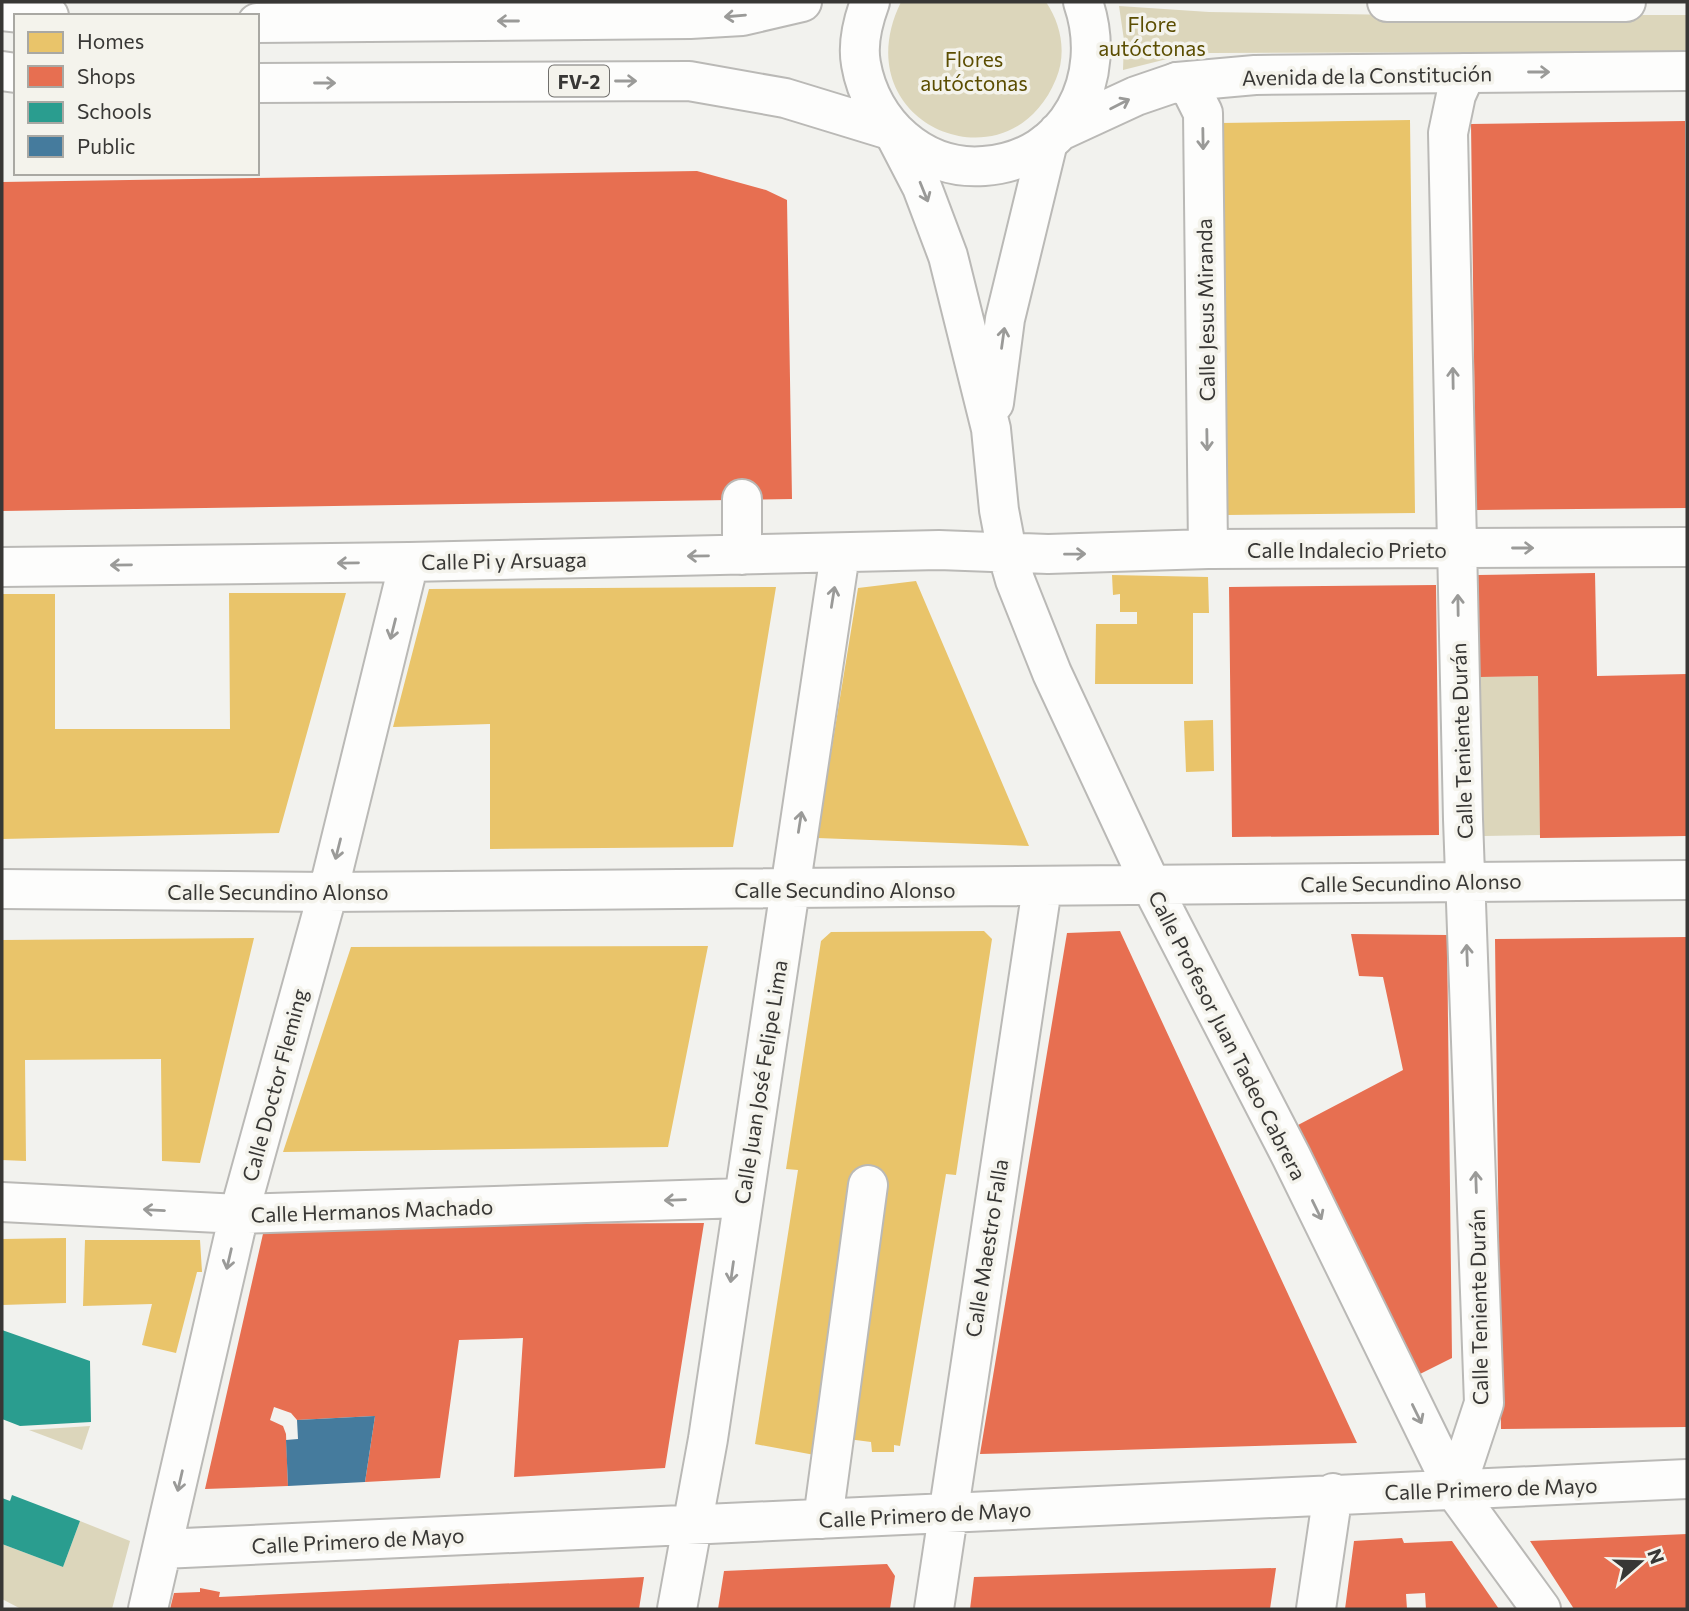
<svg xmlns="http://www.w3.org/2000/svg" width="1689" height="1611" font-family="Commissioner,sans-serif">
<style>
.green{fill:#dcd6bb}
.homes{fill:#e9c46a}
.shops{fill:#e76f51}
.schools{fill:#2a9d8f}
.public{fill:#457b9d}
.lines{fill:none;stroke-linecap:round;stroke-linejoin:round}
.minor-casing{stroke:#bab9b6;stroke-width:42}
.major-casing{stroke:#bab9b6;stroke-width:42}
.minor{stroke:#fdfdfc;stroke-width:38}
.major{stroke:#fdfdfc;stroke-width:38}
.oneway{stroke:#9a9a98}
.labels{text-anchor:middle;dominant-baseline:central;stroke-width:7;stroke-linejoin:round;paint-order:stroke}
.shield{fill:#f4f3ec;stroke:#706f6c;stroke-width:2}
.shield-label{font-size:19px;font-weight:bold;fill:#383735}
.park-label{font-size:21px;fill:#5b4d01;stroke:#f4f3ec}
.street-label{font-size:21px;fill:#383735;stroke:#f4f3ec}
</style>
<rect width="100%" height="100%" fill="#f2f2ee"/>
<path class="green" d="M 901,2 L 1046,2 C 1061,24 1067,53 1056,79 C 1009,194 841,124 901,2 Z
M 1119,6 L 1209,12 L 1403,15 L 1687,15 L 1687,52 L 1210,53 L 1167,59 L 1123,70 L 1124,40 Z
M 1538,676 L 1542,835 L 1484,836 L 1480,677 Z
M 90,1426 L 82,1450 L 29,1430 Z
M 80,1521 L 130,1541 L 112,1609 L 21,1609 L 2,1599 L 2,1544 L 63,1567 Z"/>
<path class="homes" d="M 1410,120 L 1415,513 L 1226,515 L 1221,123 Z
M 1112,575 L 1208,577 L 1209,613 L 1193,613 L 1193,684 L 1095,684 L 1096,624 L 1137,624 L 1137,612 L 1120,612 L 1120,594 L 1113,595 Z
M 916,581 L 1029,846 L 817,838 L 858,588 Z
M 776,587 L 733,847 L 490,849 L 490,724 L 393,727 L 429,589 Z
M 229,593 L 346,593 L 279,833 L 2,839 L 2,594 L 55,594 L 55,729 L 230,729 Z
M 1213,720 L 1214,771 L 1186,772 L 1184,721 Z
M 984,931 L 992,939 L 956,1175 L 946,1174 L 900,1446 L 894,1445 L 894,1452 L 872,1452 L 871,1442 L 840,1438 L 820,1456 L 755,1444 L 798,1170 L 786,1169 L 821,941 L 831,932 Z
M 254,938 L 200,1163 L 162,1161 L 161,1059 L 25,1060 L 26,1161 L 2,1160 L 2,940 Z
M 708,946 L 668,1147 L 283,1152 L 351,947 Z
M 66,1238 L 66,1303 L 2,1305 L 2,1239 Z
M 85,1240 L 200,1240 L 202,1272 L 197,1272 L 176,1353 L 142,1345 L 152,1304 L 83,1306 Z"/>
<path class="shops" d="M 1685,121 L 1687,508 L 1476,510 L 1471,124 Z
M 697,171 L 766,190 L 787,200 L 792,499 L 2,511 L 2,182 Z
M 1595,573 L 1597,676 L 1687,674 L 1687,836 L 1540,838 L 1538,676 L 1480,677 L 1478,575 Z
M 1436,585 L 1439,835 L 1232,837 L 1229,587 Z
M 1120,931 L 1357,1443 L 980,1454 L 1067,933 Z
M 1351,934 L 1447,935 L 1452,1358 L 1420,1374 L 1298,1125 L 1403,1070 L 1383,977 L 1359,976 Z
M 1687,937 L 1687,1427 L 1501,1429 L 1495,939 Z
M 704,1223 L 665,1468 L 514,1477 L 523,1338 L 459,1340 L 440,1478 L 365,1482 L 375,1416 L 297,1420 L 291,1413 L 274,1407 L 270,1420 L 283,1426 L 286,1434 L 288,1486 L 205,1489 L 265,1225 Z
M 1687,1534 L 1687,1609 L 1574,1609 L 1530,1541 Z
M 1402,1538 L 1404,1543 L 1452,1541 L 1499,1609 L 1426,1609 L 1425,1593 L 1406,1594 L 1407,1609 L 1345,1609 L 1354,1541 Z
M 887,1564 L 895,1576 L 890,1609 L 718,1609 L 724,1571 Z
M 1276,1568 L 1270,1609 L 970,1609 L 974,1577 Z
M 644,1577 L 639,1609 L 170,1609 L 174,1593 L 200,1592 L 200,1588 L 220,1592 L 219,1597 Z"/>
<path class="schools" d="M 2,1330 L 90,1361 L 91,1422 L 20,1426 L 2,1419 Z
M 12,1495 L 80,1521 L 63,1567 L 2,1544 L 2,1498 L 10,1501 Z"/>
<path class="public" d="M 375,1416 L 365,1482 L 288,1486 L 286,1440 L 298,1439 L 297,1420 Z"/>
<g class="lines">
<g class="minor-casing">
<path id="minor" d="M 1177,82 L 1191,89 L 1203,113 L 1208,549
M 893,131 L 922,187 L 948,256 L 991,429 L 999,510 L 1007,552 L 1015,580 L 1052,673 L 1152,887 L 1291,1156 L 1455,1491 L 1541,1609
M 994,403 L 1005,319 L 1048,142
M 742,555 L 742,499
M 2,567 L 409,562 L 939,550 L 1048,554 L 1208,549 L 1687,547
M 2,889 L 328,892 L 1687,880
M 2,1202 L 239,1214 L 743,1198
M 1455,1491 L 1484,1403 L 1463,819 L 1448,133 L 1456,95 L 1466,73
M 823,1519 L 868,1185
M 162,1549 L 1687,1479
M 148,1609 L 239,1214 L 328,892 L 409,562
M 677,1609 L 708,1439 L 840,554
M 934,1609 L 1042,888
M 1316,1609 L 1333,1493"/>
</g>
<g class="major-casing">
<path id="major" d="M 870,2 C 863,21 857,43 861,64 C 871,123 922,171 984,166 C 1069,160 1109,77 1083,2
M 1387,2 L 1626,2
M 2,11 L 49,16
M 257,23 L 690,19 L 742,16 L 802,2
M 2,71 L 16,73
M 257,83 L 689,81 L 785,98 L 893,131
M 1058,132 L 1136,96 L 1177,82 L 1255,75 L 1687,71"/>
</g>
<use href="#minor" class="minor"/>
<use href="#major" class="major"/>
</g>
<defs><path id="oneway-shaft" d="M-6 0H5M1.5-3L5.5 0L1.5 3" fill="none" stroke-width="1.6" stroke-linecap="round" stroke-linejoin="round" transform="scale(1.75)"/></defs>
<g class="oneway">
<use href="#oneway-shaft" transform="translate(735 16) rotate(175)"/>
<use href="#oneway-shaft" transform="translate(508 21) rotate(180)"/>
<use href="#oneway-shaft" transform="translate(1539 72)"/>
<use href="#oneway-shaft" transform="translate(626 81)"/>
<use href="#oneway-shaft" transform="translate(325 83)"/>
<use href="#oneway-shaft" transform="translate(1120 104) rotate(-27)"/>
<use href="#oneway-shaft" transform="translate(1203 139) rotate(89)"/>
<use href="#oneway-shaft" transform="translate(924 192) rotate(68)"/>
<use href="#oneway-shaft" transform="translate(1003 338) rotate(-82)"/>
<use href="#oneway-shaft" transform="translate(1453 378) rotate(-91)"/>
<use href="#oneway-shaft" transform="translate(1207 440) rotate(89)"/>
<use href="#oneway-shaft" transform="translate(1523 548)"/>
<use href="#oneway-shaft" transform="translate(1075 554) rotate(-1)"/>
<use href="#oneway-shaft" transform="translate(698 556) rotate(179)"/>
<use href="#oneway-shaft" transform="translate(348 563) rotate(179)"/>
<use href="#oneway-shaft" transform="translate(121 565) rotate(179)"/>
<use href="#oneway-shaft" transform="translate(833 597) rotate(-81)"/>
<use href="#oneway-shaft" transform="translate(1458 605) rotate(-91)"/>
<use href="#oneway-shaft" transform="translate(393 629) rotate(104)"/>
<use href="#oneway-shaft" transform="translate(800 822) rotate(-81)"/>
<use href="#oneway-shaft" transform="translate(338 849) rotate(104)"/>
<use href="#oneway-shaft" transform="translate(1467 955) rotate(-92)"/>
<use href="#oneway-shaft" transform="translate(1476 1182) rotate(-92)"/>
<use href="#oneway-shaft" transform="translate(675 1200) rotate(178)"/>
<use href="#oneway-shaft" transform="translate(154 1210) rotate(-177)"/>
<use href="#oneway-shaft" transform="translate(1317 1210) rotate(64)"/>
<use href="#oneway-shaft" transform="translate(229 1259) rotate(103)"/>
<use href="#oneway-shaft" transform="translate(732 1272) rotate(98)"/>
<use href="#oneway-shaft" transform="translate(1417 1414) rotate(64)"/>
<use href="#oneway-shaft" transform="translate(180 1481) rotate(103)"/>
</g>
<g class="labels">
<rect class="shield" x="549" y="65.5" width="60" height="31" rx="5"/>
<g class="shield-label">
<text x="579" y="81">FV-2</text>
</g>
<g class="park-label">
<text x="1152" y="23">Flore<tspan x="1152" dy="24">autóctonas</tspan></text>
<text x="974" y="58">Flores<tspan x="974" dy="24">autóctonas</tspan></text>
</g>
<g class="street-label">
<text transform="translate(1367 75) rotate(-1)">Avenida de la Constitución</text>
<text transform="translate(1205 310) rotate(-91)">Calle Jesus Miranda</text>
<text x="1347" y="549">Calle Indalecio Prieto</text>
<text transform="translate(504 560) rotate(-1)">Calle Pi y Arsuaga</text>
<text transform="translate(1461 741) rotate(-92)">Calle Teniente Durán</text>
<text transform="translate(1411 882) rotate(-1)">Calle Secundino Alonso</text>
<text x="845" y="889">Calle Secundino Alonso</text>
<text x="278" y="891">Calle Secundino Alonso</text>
<text transform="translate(1228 1035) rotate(63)">Calle Profesor Juan Tadeo Cabrera</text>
<text transform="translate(760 1082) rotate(-81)">Calle Juan José Felipe Lima</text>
<text transform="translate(274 1085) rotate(-75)">Calle Doctor Fleming</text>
<text transform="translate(372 1210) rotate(-2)">Calle Hermanos Machado</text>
<text transform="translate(986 1248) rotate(-81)">Calle Maestro Falla</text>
<text transform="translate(1478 1307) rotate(-91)">Calle Teniente Durán</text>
<text transform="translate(1491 1488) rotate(-2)">Calle Primero de Mayo</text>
<text transform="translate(925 1514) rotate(-3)">Calle Primero de Mayo</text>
<text transform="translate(358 1540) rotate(-3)">Calle Primero de Mayo</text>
</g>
</g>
<rect width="1689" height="1611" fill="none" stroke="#383735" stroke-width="7"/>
<rect x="14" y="14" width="245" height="161" fill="#f4f3ec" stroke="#a9a8a3" stroke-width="2"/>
<rect x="28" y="32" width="35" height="21" fill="#e9c46a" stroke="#a9a8a3" stroke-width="2"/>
<text x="77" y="49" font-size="21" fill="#383735">Homes</text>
<rect x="28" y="66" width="35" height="21" fill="#e76f51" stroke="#a9a8a3" stroke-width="2"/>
<text x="77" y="84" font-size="21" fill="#383735">Shops</text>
<rect x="28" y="102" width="35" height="21" fill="#2a9d8f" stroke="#a9a8a3" stroke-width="2"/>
<text x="77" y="119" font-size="21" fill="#383735">Schools</text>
<rect x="28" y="136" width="35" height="21" fill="#457b9d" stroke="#a9a8a3" stroke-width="2"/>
<text x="77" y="154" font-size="21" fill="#383735">Public</text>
<g transform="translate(1640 1562) rotate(70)" stroke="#f4f3ec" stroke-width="5" paint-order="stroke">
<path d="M0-5L12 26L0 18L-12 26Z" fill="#383735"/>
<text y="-10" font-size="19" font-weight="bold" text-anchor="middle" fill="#383735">N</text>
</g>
</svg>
